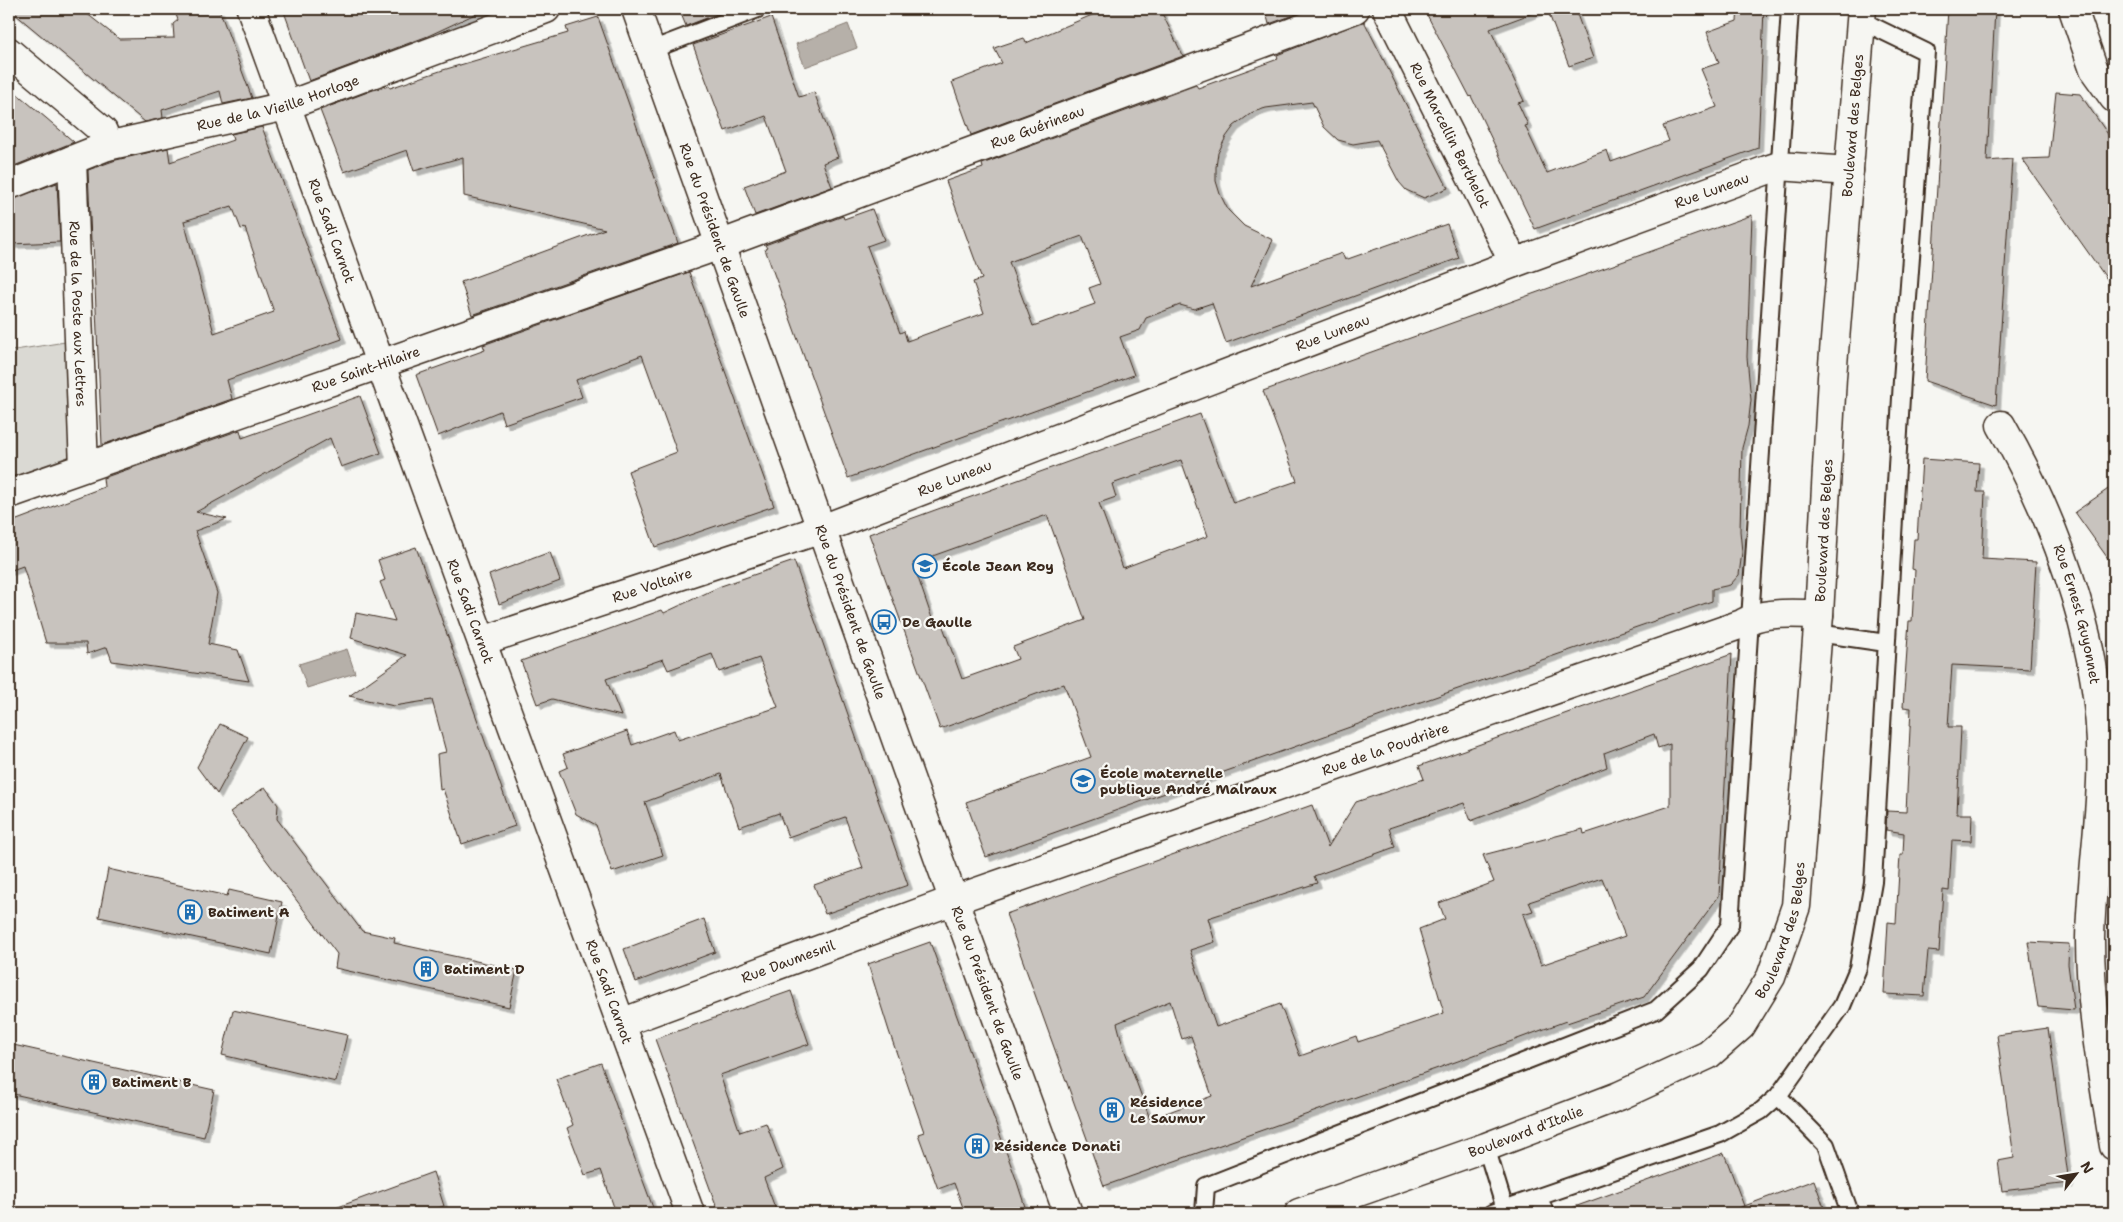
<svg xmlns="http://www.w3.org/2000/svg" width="2123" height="1222" font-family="'Shantell Sans',sans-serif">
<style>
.green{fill:#dad9d3;stroke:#8a8278}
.water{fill:#b6b0a9;stroke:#857a71}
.building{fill:#c8c3be;stroke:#3b2a1e;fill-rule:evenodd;filter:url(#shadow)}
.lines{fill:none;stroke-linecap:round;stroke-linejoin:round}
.service-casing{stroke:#3b2a1e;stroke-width:20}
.minor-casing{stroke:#3b2a1e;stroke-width:31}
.tertiary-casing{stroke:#3b2a1e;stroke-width:31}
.secondary-casing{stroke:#3b2a1e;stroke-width:31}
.service{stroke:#f6f6f2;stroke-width:16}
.minor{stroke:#f6f6f2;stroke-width:28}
.tertiary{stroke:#f6f6f2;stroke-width:28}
.secondary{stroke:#f6f6f2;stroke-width:28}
.labels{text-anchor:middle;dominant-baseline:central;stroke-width:4.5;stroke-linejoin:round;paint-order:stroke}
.street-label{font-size:14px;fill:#3b2a1e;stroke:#f6f6f2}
.poi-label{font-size:14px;font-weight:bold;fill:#3b2a1e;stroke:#f6f6f2;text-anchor:start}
</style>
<defs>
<filter id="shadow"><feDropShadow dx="4.5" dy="4.5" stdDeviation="0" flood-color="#0004"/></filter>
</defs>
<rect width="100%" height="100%" fill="#f6f6f2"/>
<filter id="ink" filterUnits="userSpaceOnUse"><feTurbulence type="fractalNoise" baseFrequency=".02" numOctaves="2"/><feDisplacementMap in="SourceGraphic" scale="10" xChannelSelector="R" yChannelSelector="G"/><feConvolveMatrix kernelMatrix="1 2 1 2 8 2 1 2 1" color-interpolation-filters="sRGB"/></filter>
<g filter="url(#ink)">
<path class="green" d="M 65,342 L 73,455 L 9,478 L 9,351 Z"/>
<path class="water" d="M 848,24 L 857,48 L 805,67 L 796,44 Z
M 347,649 L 355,673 L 307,688 L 299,664 Z"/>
<path class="building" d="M 9,9 L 81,9 L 119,39 L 174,38 L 173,24 L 178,20 L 174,9 L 219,9 L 252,98 L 223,104 L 220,91 L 162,110 L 163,118 L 145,122 Z
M 283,9 L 486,9 L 428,36 L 309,81 Z
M 679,9 L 730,9 L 686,26 Z
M 1106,9 L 1160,9 L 1183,56 L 971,135 L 952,82 L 1002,63 L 994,48 L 1024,38 L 1026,43 Z
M 1265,9 L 1311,9 L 1269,24 Z
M 1424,9 L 1538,9 L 1538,11 L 1490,29 L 1524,101 L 1518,103 L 1528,125 L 1525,126 L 1547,173 L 1607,150 L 1611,162 L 1669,141 L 1663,126 L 1717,107 L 1701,69 L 1719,63 L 1707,32 L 1737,21 L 1738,9 L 1764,9 L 1758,148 L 1535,229 L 1471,96 L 1470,97 Z
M 1547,9 L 1575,9 L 1593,58 L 1569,66 Z
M 1948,9 L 1995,9 L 1987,161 L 2012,159 L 1996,405 L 1925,381 Z
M 598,17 L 678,243 L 472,315 L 461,282 L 605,229 L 464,196 L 463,157 L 414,171 L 407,150 L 344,172 L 320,110 L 373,90 L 389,86 L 390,88 L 443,70 L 568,33 L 566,27 Z
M 771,17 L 799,97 L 814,92 L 838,157 L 823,163 L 832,187 L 755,215 L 744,186 L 786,171 L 766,116 L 725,131 L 693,45 Z
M 1364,21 L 1448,188 L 1424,198 L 1406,190 L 1399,182 L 1377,140 L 1353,144 L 1338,140 L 1324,127 L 1312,102 L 1266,108 L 1253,112 L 1234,126 L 1226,137 L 1218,153 L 1216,167 L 1216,181 L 1220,194 L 1228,210 L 1244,226 L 1273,240 L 1251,286 L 1342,253 L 1345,260 L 1447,224 L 1459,258 L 1226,343 L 1212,303 L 1194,309 L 1180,305 L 1146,318 L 1140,330 L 1120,337 L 1134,375 L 848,478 L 765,249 L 767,248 L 765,245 L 843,216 L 844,219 L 872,209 L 884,240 L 867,246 L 900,333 L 904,331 L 907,341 L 984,313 L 973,282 L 982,279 L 946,181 L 983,168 L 982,164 L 1196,85 L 1198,88 L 1278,59 L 1277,55 ZM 1082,236 L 1100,284 L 1089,288 L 1095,304 L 1033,326 L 1009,262 Z
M 9,87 L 46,118 L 74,142 L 9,168 Z
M 2056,92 L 2080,94 L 2114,143 L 2114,289 L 2022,159 L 2049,158 Z
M 262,127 L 342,339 L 227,380 L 232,399 L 102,445 L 93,241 L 91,241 L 88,170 L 116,160 L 168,148 L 170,162 L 233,140 L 231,134 ZM 232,206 L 241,229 L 245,228 L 274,312 L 214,333 L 184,221 Z
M 57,183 L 60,242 L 9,244 L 9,200 Z
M 1752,215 L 1747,357 L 1751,400 L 1748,426 L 1742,448 L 1740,531 L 1742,552 L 1739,575 L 1730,585 L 1712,589 L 1712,601 L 1406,707 L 986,857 L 966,802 L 1091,757 L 1064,684 L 940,729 L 869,534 L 1200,414 L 1233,503 L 1297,481 L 1263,391 ZM 1181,460 L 1208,536 L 1123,568 L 1099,503 L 1116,497 L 1112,484 ZM 1047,515 L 1085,620 L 1013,647 L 1018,659 L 962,679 L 942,624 L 935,627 L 913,563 Z
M 689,272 L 774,506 L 655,547 L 628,471 L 677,452 L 642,355 L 576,380 L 582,397 L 504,424 L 500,411 L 438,436 L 416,375 L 485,350 L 483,345 Z
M 360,396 L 381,453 L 341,467 L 330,438 L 196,512 L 227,519 L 195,531 L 217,593 L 208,644 L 238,650 L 249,681 L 112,661 L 107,647 L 87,654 L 86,643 L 46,643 L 23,566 L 9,571 L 9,523 L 104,487 L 103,478 L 240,430 L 242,438 Z
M 1922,459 L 1979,463 L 1977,492 L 1985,492 L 1982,559 L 2036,562 L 2030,669 L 1952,665 L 1948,727 L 1961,727 L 1957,814 L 1972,814 L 1971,841 L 1952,840 L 1949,891 L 1943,890 L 1939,952 L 1928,951 L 1924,996 L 1884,994 L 1888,922 L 1896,923 L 1900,855 L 1903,855 L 1904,833 L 1886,830 L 1887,811 L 1906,812 L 1911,708 L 1903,707 L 1909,621 L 1912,621 L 1915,570 L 1912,569 L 1914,539 L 1917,539 Z
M 2114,485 L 2114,567 L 2075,512 Z
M 416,547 L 515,826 L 462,844 L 443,789 L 440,790 L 437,754 L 446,752 L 432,700 L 394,706 L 349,696 L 407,655 L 351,638 L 356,613 L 395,621 L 380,582 L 385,580 L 378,560 Z
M 550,552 L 560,581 L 499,604 L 489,575 Z
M 794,561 L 908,885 L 825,914 L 814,885 L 863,868 L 845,817 L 788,837 L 779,813 L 739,827 L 721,774 L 645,802 L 663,855 L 612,872 L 596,825 L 576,814 L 559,771 L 568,767 L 563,754 L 627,731 L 632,745 L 674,730 L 678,740 L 778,707 L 759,658 L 719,672 L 712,654 L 668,670 L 663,659 L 606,679 L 621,716 L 552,699 L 537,704 L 521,661 L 662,610 L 664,613 L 721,586 Z
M 1732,654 L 1719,896 L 1644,997 L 1567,1023 L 1566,1021 L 1458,1061 L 1104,1186 L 1006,914 L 1312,805 L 1328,847 L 1356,802 L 1424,779 L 1419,766 ZM 1654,734 L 1658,748 L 1670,744 L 1670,806 L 1584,834 L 1583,829 L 1483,855 L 1494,882 L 1439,903 L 1445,919 L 1419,929 L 1444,1013 L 1358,1042 L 1356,1036 L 1300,1056 L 1280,1004 L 1216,1027 L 1190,950 L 1215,942 L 1208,918 L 1317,883 L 1314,876 L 1395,847 L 1389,828 L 1464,803 L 1471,821 L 1607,767 L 1604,753 ZM 1602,878 L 1625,936 L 1541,965 L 1523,914 L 1533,911 L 1529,902 ZM 1170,1001 L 1182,1039 L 1191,1036 L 1212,1096 L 1150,1119 L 1123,1046 L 1117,1023 Z
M 220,724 L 248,737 L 217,794 L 197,767 Z
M 265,787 L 278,805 L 277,819 L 362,931 L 395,938 L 394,943 L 517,970 L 509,1007 L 335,968 L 337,954 L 230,812 Z
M 108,869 L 227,896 L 229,890 L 282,902 L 271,954 L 99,917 Z
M 704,919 L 715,952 L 636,982 L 624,949 Z
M 930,942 L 1016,1179 L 1027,1213 L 965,1213 L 954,1183 L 938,1189 L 918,1134 L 924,1132 L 889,1031 L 868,964 Z
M 2028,942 L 2069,944 L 2068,964 L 2074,1010 L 2038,1007 Z
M 791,991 L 809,1044 L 720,1075 L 740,1132 L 766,1123 L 783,1169 L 764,1178 L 777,1213 L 719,1213 L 655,1039 Z
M 233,1010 L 347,1035 L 336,1082 L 222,1055 Z
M 2048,1028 L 2069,1183 L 2002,1191 L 1998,1161 L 2014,1158 L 1997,1035 Z
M 9,1044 L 214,1090 L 204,1137 L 9,1093 Z
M 601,1063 L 636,1162 L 655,1213 L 616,1213 L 601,1170 L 585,1175 L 567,1128 L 573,1125 L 556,1079 Z
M 1724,1153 L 1744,1206 L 1739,1208 L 1814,1180 L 1826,1213 L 1734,1213 L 1733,1210 L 1726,1213 L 1567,1213 L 1566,1210 Z
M 433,1172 L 444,1206 L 424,1213 L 330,1213 L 330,1210 Z"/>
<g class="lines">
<g class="service-casing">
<path id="service" d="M 651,50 L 758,9
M 1817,633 L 1886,643
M 1778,1096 L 1826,1145 L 1850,1213
M 1486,1147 L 1505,1209
M 1539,1197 L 1545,1213
M 1204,1213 L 1206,1186 L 1656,1010 L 1701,969 L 1730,925 L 1790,9
M 1492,1213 L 1720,1134 L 1761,1111 L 1778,1096 L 1842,1006 L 1858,968 L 1873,882 L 1902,380 L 1926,52 L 1860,20"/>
</g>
<g class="minor-casing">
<g id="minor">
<path id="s1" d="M 251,9 L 690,1213"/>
<path id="s2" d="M 1387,9 L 1514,263"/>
<path d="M 2073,9 L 2094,70 L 2114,98"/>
<path d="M 9,52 L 103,131 L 107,146"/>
<path id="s3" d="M 72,160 L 84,467"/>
<path id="s4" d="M 9,185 L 107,146 L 286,106 L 546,9"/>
<path id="s5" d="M 2001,425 C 2061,530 2106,658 2101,781 C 2099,834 2091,886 2090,939 C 2090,1008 2103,1078 2114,1146"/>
<path id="s6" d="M 9,494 L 703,251 L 1355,9"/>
<path id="s7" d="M 482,641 L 822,529 L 1514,263 L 1767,170 L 1779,166 L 1849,171"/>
<path id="s8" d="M 621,1023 L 954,900 L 1742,624 C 1760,611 1797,613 1819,615"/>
</g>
</g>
<g class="tertiary-casing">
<g id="tertiary">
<path id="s9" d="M 636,9 L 938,857 L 1068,1213"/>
</g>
</g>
<g class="secondary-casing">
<g id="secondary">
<path id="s10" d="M 1299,1213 L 1486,1147 L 1619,1096 L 1708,1055 L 1741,1026 L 1771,977 L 1796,906 L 1819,615 L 1832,377 L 1862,9"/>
</g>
</g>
<use href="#service" class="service"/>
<use href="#minor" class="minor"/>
<use href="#tertiary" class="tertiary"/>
<use href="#secondary" class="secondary"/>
</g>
</g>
<defs>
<g id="school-ring" transform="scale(1.25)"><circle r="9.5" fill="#f6f6f2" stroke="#1f6fb2" stroke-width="1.5"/><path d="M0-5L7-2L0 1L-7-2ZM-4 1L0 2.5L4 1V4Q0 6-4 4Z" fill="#1f6fb2"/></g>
<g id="bus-ring" transform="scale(1.25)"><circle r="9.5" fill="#f6f6f2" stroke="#1f6fb2" stroke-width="1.5"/><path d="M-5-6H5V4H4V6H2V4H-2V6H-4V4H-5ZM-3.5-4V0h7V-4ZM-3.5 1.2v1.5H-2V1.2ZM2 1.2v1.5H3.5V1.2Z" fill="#1f6fb2"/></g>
<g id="building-ring" transform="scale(1.25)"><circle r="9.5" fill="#f6f6f2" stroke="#1f6fb2" stroke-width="1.5"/><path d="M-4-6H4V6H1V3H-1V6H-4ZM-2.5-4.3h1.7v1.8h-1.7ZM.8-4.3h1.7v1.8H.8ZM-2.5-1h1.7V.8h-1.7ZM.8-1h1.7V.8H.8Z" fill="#1f6fb2"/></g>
</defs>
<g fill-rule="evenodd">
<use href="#school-ring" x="925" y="566"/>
<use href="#bus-ring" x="884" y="622"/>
<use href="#school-ring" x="1083" y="781"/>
<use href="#building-ring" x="190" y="912"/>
<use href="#building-ring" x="426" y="969"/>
<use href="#building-ring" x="94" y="1082"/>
<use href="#building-ring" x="1112" y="1110"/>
<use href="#building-ring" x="977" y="1146"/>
</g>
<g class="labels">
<g class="street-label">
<text stroke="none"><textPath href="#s4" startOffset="282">Rue de la Vieille Horloge</textPath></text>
<text stroke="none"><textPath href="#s10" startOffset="1398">Boulevard des Belges</textPath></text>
<text stroke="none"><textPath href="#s6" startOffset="1092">Rue Guérineau</textPath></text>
<text stroke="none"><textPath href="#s2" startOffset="141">Rue Marcellin Berthelot</textPath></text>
<text stroke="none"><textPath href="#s7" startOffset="1310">Rue Luneau</textPath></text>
<text stroke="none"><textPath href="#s9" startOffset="235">Rue du Président de Gaulle</textPath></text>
<text stroke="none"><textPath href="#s1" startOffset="236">Rue Sadi Carnot</textPath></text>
<text stroke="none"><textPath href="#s3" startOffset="154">Rue de la Poste aux Lettres</textPath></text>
<text stroke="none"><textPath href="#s7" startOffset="905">Rue Luneau</textPath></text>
<text stroke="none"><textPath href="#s6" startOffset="378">Rue Saint-Hilaire</textPath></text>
<text stroke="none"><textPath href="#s7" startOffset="500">Rue Luneau</textPath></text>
<text stroke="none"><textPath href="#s10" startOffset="992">Boulevard des Belges</textPath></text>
<text stroke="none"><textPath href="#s7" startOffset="179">Rue Voltaire</textPath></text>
<text stroke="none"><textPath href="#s1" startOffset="641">Rue Sadi Carnot</textPath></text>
<text stroke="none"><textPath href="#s9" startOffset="640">Rue du Président de Gaulle</textPath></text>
<text stroke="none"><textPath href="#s5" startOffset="205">Rue Ernest Guyonnet</textPath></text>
<text stroke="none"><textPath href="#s8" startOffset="812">Rue de la Poudrière</textPath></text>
<text stroke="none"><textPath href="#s10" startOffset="588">Boulevard des Belges</textPath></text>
<text stroke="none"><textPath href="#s8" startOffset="178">Rue Daumesnil</textPath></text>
<text stroke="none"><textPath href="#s1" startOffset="1046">Rue Sadi Carnot</textPath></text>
<text stroke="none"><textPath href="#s9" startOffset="1045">Rue du Président de Gaulle</textPath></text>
<text stroke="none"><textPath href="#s10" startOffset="241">Boulevard d'Italie</textPath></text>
</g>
<g class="poi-label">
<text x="942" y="566">École Jean Roy</text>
<text x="902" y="622">De Gaulle</text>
<text x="1100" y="773">École maternelle<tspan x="1100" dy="16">publique André Malraux</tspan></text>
<text x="208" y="912">Batiment A</text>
<text x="444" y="969">Batiment D</text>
<text x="112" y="1082">Batiment B</text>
<text x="1130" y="1102">Résidence<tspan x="1130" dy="16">Le Saumur</tspan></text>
<text x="994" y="1146">Résidence Donati</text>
</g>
</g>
<rect width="2123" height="1222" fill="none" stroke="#f6f6f2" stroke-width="30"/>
<rect x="15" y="15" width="2093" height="1192" fill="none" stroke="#3b2a1e" stroke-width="2" filter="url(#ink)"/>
<g transform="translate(2076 1174) rotate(59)" stroke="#f6f6f2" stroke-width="4" paint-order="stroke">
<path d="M0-4L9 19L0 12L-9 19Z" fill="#3b2a1e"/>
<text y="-8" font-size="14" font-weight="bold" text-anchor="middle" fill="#3b2a1e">N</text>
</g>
</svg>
